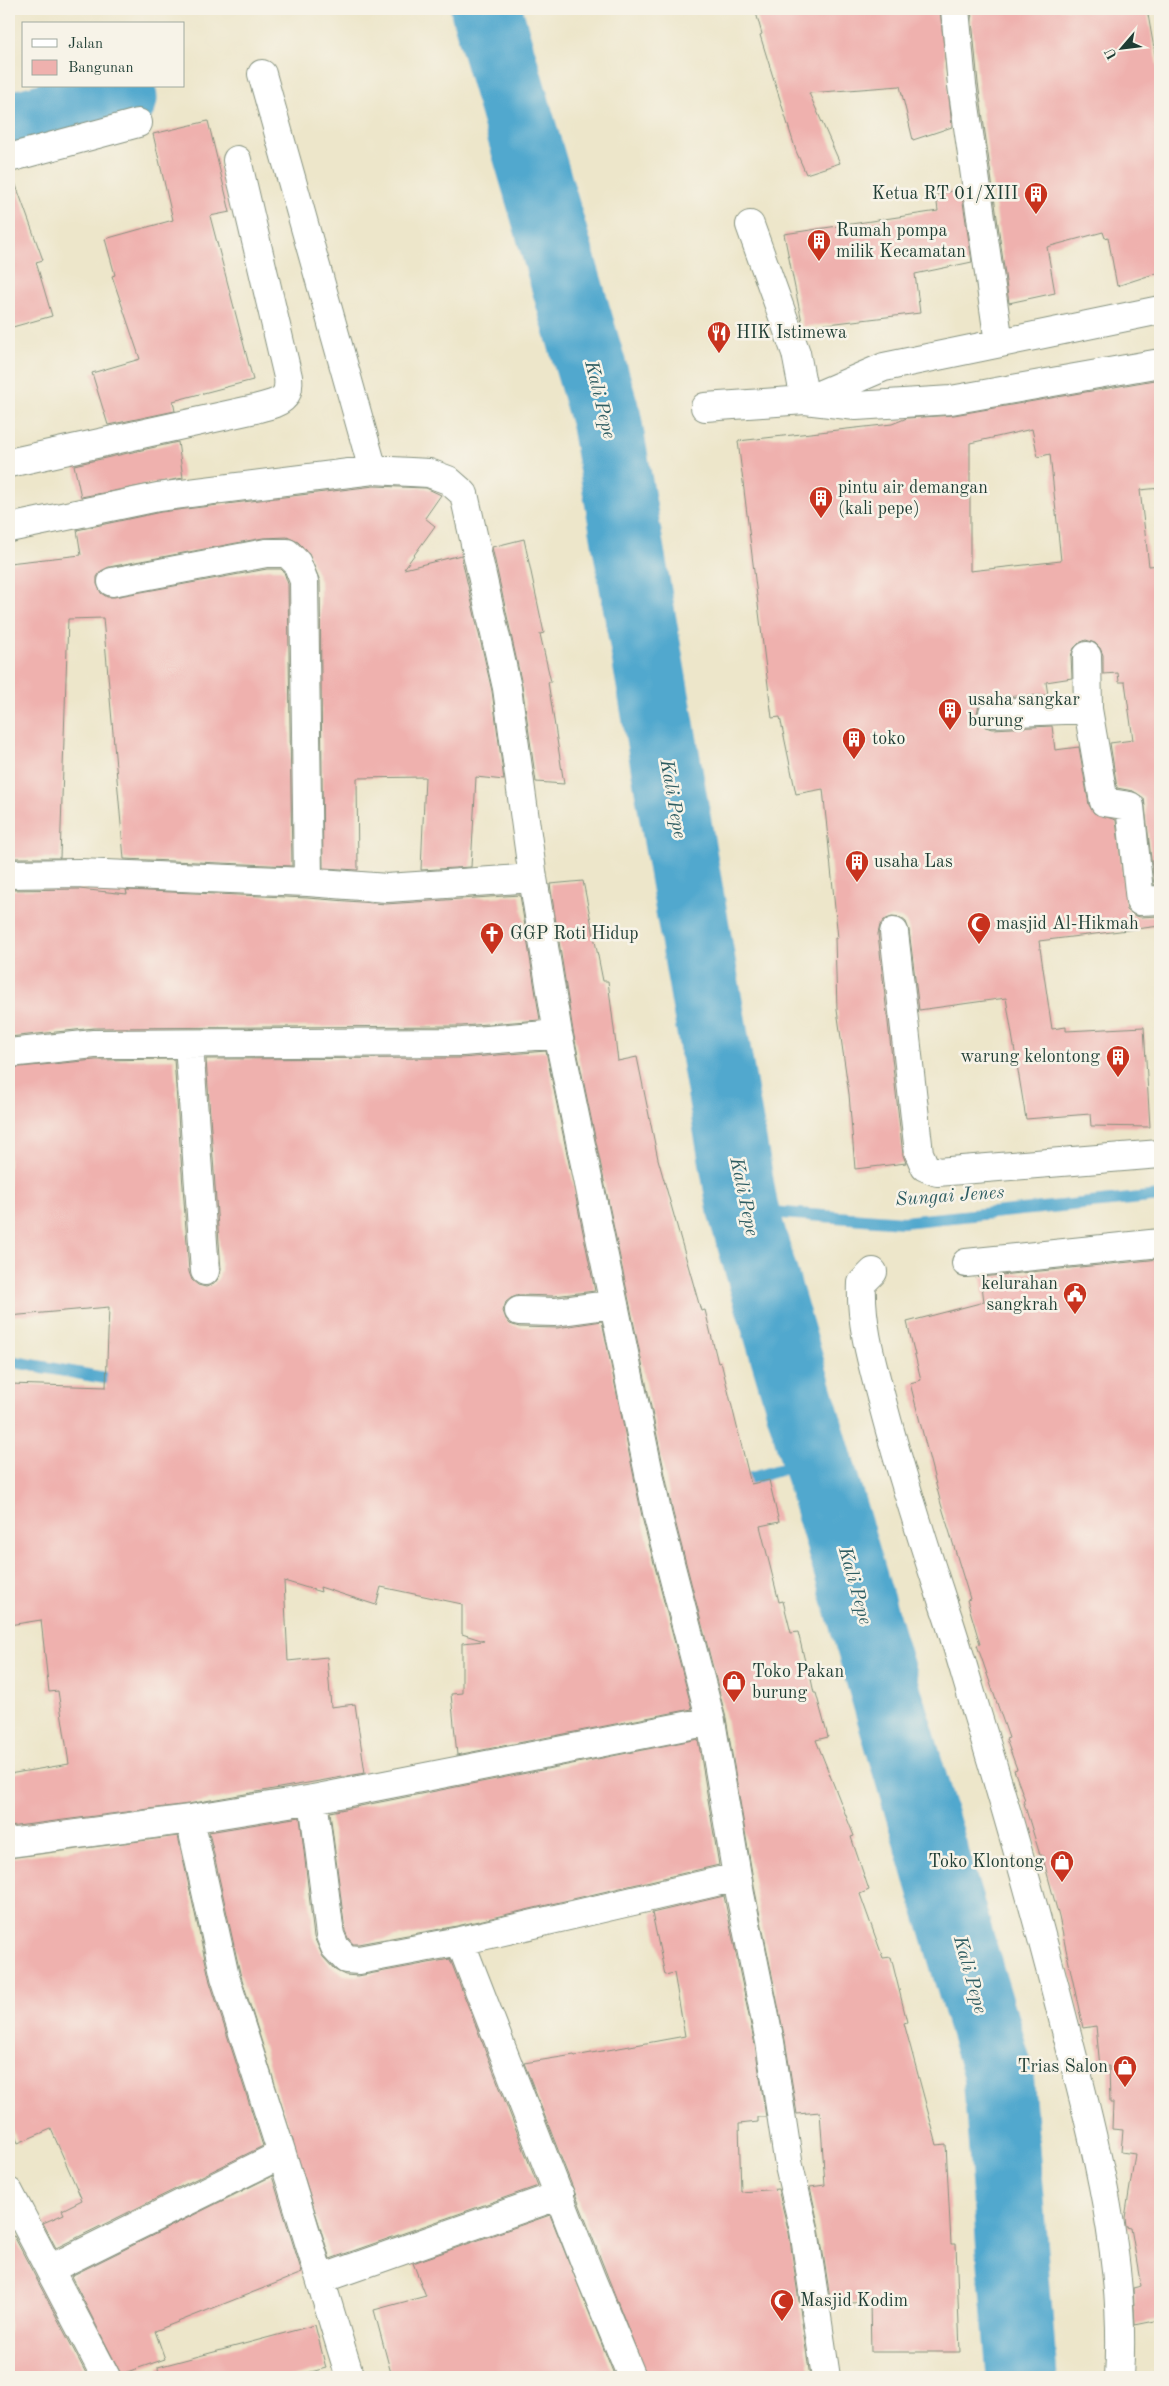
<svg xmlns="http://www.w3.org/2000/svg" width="1169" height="2386" font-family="'Old Standard TT',serif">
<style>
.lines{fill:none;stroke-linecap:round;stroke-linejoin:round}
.stream{stroke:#51a8ce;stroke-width:12}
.river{stroke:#51a8ce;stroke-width:71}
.building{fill:#efb1ae;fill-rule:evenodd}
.minor-casing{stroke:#86927f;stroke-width:30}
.minor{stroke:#fff;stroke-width:28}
.labels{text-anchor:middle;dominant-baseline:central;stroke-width:5;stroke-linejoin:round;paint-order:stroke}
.poi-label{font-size:18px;fill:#1f3d34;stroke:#f7f3e8;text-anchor:start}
.water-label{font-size:19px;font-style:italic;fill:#2e5d62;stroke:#f7f3e8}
</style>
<rect width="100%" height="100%" fill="#f7f3e8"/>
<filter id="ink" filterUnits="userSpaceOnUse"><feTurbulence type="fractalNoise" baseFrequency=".02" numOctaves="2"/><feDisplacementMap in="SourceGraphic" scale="10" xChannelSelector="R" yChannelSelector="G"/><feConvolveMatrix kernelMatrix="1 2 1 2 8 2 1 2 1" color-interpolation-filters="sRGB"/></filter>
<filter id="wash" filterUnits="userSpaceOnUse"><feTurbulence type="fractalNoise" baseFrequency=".0096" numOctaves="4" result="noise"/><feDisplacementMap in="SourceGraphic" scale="20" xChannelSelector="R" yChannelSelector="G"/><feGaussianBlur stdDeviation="1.12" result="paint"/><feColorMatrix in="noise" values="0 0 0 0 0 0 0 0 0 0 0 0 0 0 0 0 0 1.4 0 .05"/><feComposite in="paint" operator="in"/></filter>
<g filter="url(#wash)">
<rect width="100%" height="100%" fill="#ede6ca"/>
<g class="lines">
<path class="stream" d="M 743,1210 L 903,1222 L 1160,1196
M 9,1361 L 122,1381
M 735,1483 L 816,1459"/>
<path class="river" d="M 486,9 L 606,419 L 743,1210 L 998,2073 L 1022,2377
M 9,128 L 122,98"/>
</g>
<g id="blocks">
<path class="building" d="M 755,9 L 940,9 L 952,127 L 913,140 L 900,86 L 809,93 L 840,163 L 806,174 L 796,151 L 760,35 L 762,34 Z
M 971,9 L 1147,9 L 1160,82 L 1160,272 L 1117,286 L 1108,237 L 1105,238 L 1103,232 L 1047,247 L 1055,293 L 1009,303 L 978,83 Z
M 208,121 L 230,212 L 210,216 L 253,380 L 173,401 L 175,411 L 108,425 L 92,373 L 140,359 L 112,276 L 115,275 L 105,239 L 173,220 L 153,134 Z
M 13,177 L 43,260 L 36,262 L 52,316 L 9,328 L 9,178 Z
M 961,189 L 972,262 L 915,274 L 920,313 L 803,327 L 784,234 L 938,211 L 936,195 Z
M 1160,379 L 1160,488 L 1140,490 L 1149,566 L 1160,565 L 1160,885 L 1154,885 L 1144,798 L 1133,791 L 1117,788 L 1110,743 L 1133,740 L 1125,682 L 1119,682 L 1118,673 L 1103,674 L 1103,655 L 1100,648 L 1095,643 L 1086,640 L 1079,643 L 1074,648 L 1071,656 L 1072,678 L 1046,682 L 1048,695 L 992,697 L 985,700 L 979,705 L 977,713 L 980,722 L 985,727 L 993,729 L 1052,726 L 1055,750 L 1079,747 L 1089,805 L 1094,813 L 1116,820 L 1127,910 L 1133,915 L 1140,917 L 1160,916 L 1160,926 L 1039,941 L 1052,1029 L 1066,1027 L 1066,1031 L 1144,1027 L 1150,1127 L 1091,1126 L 1090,1114 L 1026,1119 L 1006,998 L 919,1010 L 909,930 L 906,922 L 901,918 L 892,917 L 884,920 L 880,925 L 878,934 L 903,1155 L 906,1163 L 855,1169 L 849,1094 L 837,1010 L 835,938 L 838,938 L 823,789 L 796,794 L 780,717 L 772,718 L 738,441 L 892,424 L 907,418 L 954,415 ZM 1032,429 L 1038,457 L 1050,454 L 1061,561 L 970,571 L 970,443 Z
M 178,442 L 183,478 L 81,497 L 74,465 Z
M 374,486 L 426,488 L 441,495 L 425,518 L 435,526 L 404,569 L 461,555 L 492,691 L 504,780 L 476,777 L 471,867 L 421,870 L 425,777 L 357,778 L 358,870 L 323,868 L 320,581 L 308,552 L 298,542 L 287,537 L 263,538 L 109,567 L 101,571 L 97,577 L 97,584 L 101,593 L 107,597 L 114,597 L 267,569 L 281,569 L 284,572 L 288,584 L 292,866 L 124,859 L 103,618 L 68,619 L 60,858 L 9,858 L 9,563 L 81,555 L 77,530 L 161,512 Z
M 524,539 L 544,633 L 540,634 L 551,682 L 548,682 L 564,784 L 536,782 L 522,685 L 492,547 Z
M 583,881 L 603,981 L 608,981 L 618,1061 L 637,1057 L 658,1159 L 701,1311 L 705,1310 L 718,1363 L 721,1362 L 751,1484 L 769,1480 L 779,1522 L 760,1526 L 779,1602 L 783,1601 L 791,1633 L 798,1632 L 807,1670 L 809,1670 L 814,1693 L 816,1693 L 828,1737 L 816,1740 L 854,1836 L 851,1837 L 869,1890 L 860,1894 L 883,1958 L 891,1957 L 907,2022 L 904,2023 L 937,2145 L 946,2144 L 951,2244 L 956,2244 L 960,2352 L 871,2352 L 870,2302 L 831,2304 L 819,2228 L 810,2187 L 825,2185 L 820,2112 L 797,2114 L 785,2040 L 755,1891 L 726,1718 L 673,1513 L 573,1031 L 550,884 Z
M 79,889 L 127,894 L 126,890 L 307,898 L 386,904 L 520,895 L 540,1020 L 461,1026 L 94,1028 L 9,1037 L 9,890 Z
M 546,1051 L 595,1291 L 554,1296 L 519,1295 L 511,1298 L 506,1302 L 503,1311 L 506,1319 L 510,1324 L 519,1327 L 557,1328 L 602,1321 L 643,1521 L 692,1709 L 457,1755 L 451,1694 L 462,1693 L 462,1643 L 484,1641 L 462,1634 L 462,1604 L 381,1587 L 376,1605 L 320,1587 L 321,1592 L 284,1581 L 288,1661 L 327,1657 L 331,1707 L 355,1704 L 365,1773 L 188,1804 L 9,1827 L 9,1774 L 69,1764 L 58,1691 L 49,1692 L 41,1620 L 9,1625 L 9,1384 L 106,1387 L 109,1307 L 9,1316 L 9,1068 L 95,1060 L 174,1059 L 189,1272 L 192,1280 L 198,1285 L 206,1287 L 214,1284 L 219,1277 L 221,1270 L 206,1059 L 462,1058 Z
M 1160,1259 L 1160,2320 L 1135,2325 L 1133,2288 L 1141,2286 L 1131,2228 L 1126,2227 L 1125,2218 L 1135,2154 L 1121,2152 L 1123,2130 L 1112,2129 L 1113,2103 L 1110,2103 L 1109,2066 L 1100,2067 L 1096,2026 L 1083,2028 L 1059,1917 L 1042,1855 L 1040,1855 L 1023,1800 L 1025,1800 L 1014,1770 L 1017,1769 L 1006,1739 L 1009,1738 L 977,1645 L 980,1644 L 967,1600 L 970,1599 L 941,1504 L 910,1383 L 921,1380 L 907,1322 L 984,1302 L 981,1277 Z
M 698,1739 L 719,1865 L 457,1926 L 358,1944 L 353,1944 L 348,1938 L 345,1931 L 330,1812 Z
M 300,1817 L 314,1937 L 323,1957 L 335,1970 L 345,1975 L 358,1976 L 450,1959 L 538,2186 L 330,2259 L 240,1973 L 209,1832 Z
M 178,1836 L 210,1982 L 263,2146 L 56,2248 L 43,2223 L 64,2214 L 62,2210 L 82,2200 L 51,2129 L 18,2143 L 9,2121 L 9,1858 Z
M 724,1896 L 755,2045 L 766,2117 L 758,2117 L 758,2122 L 739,2124 L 741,2192 L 778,2189 L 789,2233 L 810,2377 L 647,2377 L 524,2063 L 574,2055 L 575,2056 L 685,2036 L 674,1973 L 665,1975 L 652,1913 Z
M 272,2176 L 302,2273 L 155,2331 L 165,2359 L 121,2374 L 71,2276 Z
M 550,2215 L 615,2377 L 392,2377 L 374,2310 L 426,2296 L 413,2263 Z
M 14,2236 L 88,2377 L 9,2377 L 9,2238 Z
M 315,2325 L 326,2368 L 292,2377 L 159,2377 L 158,2367 Z"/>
</g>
</g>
<g filter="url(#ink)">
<use href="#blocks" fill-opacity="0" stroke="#86927f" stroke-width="1"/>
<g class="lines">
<g class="minor-casing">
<path id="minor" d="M 955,9 L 962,85 L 999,343
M 262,74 L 373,470
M 9,158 L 138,123
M 750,225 L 796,353 L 805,400
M 807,400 L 884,367 L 1160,310
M 705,407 L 805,400 L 856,406 L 951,400 L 1160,363
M 9,463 L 255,409 C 275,403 291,403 288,377 L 237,160
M 9,528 L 158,497 L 373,470 L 429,473 L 448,480 L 464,494 L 507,688 L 533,878 L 558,1034 L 658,1517 L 711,1721 L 740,1894 L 770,2042 L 789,2166 L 804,2230 L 826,2377
M 112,582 L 266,553 L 287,553 L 297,563 L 304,581 L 308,882
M 1087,656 L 1088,709 L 1104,802 L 1130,806 L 1140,901 L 1160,900
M 993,713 L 1088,709
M 9,874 L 79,873 L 308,882 L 387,888 L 533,878
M 894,932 L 919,1153 L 925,1167 L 937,1172 L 1160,1154
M 189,1044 L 205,1271
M 9,1053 L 94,1044 L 462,1042 L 558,1034
M 966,1263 L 1160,1243
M 873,1272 L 862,1283 C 860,1324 873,1366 883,1405 C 901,1474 922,1539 944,1606 C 959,1649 970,1693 984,1736 C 1012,1829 1038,1921 1062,2015 C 1092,2131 1127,2257 1119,2377
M 519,1311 L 555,1312 L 614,1304
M 313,1799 L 330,1935 L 335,1947 L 346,1959 L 359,1960 L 460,1941 L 737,1877
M 190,1819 L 225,1977 L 282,2154 L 350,2377
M 9,1843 L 190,1819 L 313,1799 L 711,1721
M 460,1941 L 591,2278 L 632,2377
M 9,2192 L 106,2377
M 50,2269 L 282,2154
M 321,2279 L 560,2195"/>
</g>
<use href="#minor" class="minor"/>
</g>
</g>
<defs>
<g id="building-pin" transform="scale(1.25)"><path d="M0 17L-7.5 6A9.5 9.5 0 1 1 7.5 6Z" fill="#c8321e" stroke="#f7f3e8"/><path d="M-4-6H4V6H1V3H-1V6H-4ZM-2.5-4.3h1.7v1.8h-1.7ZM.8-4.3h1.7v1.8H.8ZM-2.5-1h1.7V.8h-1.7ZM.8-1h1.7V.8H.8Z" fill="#fff"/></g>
<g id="restaurant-pin" transform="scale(1.25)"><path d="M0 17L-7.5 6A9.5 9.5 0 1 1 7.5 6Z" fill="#c8321e" stroke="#f7f3e8"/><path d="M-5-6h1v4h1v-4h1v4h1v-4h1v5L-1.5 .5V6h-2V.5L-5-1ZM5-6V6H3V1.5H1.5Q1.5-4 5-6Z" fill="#fff"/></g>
<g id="mosque-pin" transform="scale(1.25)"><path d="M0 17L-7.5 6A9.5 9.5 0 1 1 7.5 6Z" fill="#c8321e" stroke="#f7f3e8"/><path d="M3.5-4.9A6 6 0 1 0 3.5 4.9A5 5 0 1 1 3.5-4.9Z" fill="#fff"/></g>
<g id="church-pin" transform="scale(1.25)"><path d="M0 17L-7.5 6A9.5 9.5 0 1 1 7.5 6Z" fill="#c8321e" stroke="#f7f3e8"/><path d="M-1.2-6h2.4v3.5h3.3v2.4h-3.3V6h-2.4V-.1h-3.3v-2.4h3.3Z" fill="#fff"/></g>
<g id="civic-pin" transform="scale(1.25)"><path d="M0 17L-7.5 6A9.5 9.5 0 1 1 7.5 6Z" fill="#c8321e" stroke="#f7f3e8"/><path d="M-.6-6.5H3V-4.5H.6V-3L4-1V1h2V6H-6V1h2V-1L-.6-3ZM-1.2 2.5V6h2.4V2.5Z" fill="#fff"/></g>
<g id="shop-pin" transform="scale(1.25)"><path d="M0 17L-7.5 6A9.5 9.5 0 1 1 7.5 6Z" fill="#c8321e" stroke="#f7f3e8"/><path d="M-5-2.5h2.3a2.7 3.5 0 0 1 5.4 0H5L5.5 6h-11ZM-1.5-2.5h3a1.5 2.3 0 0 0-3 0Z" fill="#fff"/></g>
</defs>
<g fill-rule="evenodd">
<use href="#building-pin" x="1036" y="194"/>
<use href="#building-pin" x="819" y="241"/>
<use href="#restaurant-pin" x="719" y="333"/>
<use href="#building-pin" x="821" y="498"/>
<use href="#building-pin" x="950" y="710"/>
<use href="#building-pin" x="854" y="739"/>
<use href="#building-pin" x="857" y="862"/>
<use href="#mosque-pin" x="979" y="924"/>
<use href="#church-pin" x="492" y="934"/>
<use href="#building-pin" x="1118" y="1057"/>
<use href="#civic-pin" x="1075" y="1294"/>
<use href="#shop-pin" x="734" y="1682"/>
<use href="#shop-pin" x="1062" y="1862"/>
<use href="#shop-pin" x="1125" y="2067"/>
<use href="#mosque-pin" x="782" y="2301"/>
</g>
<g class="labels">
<g class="poi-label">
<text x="1018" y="194" text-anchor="end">Ketua RT 01/XIII</text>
<text x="836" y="231">Rumah pompa<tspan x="836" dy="21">milik Kecamatan</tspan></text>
<text x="736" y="333">HIK Istimewa</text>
<text x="838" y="488">pintu air demangan<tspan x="838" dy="21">(kali pepe)</tspan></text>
<text x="968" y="700">usaha sangkar<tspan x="968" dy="21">burung</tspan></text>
<text x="872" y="739">toko</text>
<text x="874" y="862">usaha Las</text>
<text x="996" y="924">masjid Al-Hikmah</text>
<text x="510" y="934">GGP Roti Hidup</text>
<text x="1100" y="1057" text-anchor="end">warung kelontong</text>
<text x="1058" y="1284" text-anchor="end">kelurahan<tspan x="1058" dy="21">sangkrah</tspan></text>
<text x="752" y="1672">Toko Pakan<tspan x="752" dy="21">burung</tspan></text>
<text x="1044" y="1862" text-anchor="end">Toko Klontong</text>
<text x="1108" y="2067" text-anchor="end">Trias Salon</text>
<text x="800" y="2301">Masjid Kodim</text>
</g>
<g class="water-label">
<text transform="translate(599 400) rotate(76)">Kali Pepe</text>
<text transform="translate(672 799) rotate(80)">Kali Pepe</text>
<text transform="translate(743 1197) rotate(78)">Kali Pepe</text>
<text transform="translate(950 1197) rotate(-4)">Sungai Jenes</text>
<text transform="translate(854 1586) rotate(74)">Kali Pepe</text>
<text transform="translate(969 1975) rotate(74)">Kali Pepe</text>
</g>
</g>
<rect width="1169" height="2386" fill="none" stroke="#f7f3e8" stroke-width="30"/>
<rect x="22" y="22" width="162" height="65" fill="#f7f3e8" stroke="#a1aaa0"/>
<rect x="32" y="39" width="25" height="8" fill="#ffffff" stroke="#a1aaa0"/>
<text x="68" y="48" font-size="15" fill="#1f3d34">Jalan</text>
<rect x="32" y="60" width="25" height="15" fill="#efb1ae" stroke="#a1aaa0"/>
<text x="68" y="72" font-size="15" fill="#1f3d34">Bangunan</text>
<g transform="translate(1122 48) rotate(242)" stroke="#f7f3e8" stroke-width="4" paint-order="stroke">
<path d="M0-4L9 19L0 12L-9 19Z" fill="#1f3d34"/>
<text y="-8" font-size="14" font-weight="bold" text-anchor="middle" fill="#1f3d34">U</text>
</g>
</svg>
